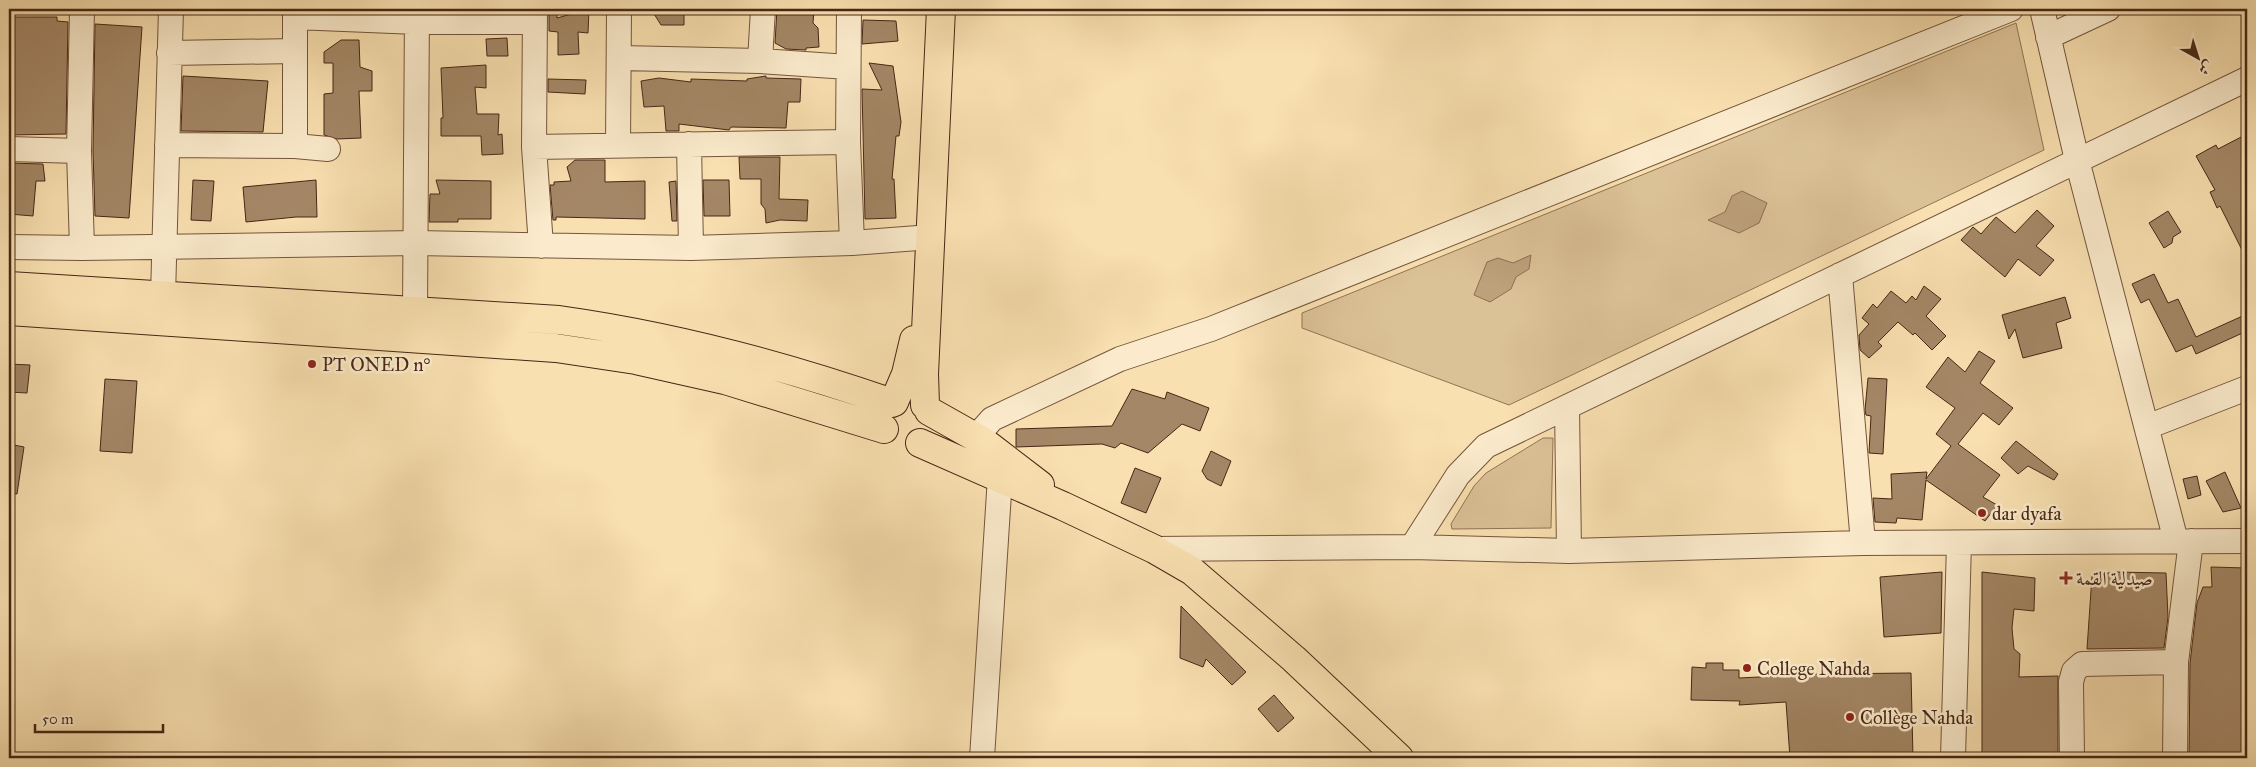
<svg xmlns="http://www.w3.org/2000/svg" width="2256" height="767" font-family="'IM FELL Great Primer',Amiri,serif">
<style>
.green{fill:#dbc196;stroke:#917456}
.water{fill:#bca17b;stroke:#8d7052}
.building{fill:#a48766;stroke:#472715}
.lines{fill:none;stroke-linecap:round;stroke-linejoin:round}
.minor-casing{stroke:#74553c;stroke-width:26}
.major-casing{stroke:#472715;stroke-width:30}
.minor{stroke:#fbebcc;stroke-width:24}
.major{stroke:#f9e0b0;stroke-width:28}
.poi-dot{fill:#8f2418;stroke:#fbebcc;stroke-width:2}
.labels{text-anchor:middle;dominant-baseline:central;stroke-width:5;stroke-linejoin:round;paint-order:stroke}
.poi-label{font-size:19px;fill:#472715;stroke:#fbebcc;text-anchor:start}
</style>
<rect width="100%" height="100%" fill="#f9e0b0"/>
<filter id="stains"><feTurbulence type="fractalNoise" baseFrequency=".004" numOctaves="4"/><feColorMatrix values="0 0 0 0 .2 0 0 0 0 .09 0 0 0 0 .02 0 0 0 .5 -.17"/></filter>
<radialGradient id="worn" r=".72"><stop offset=".6" stop-color="#630" stop-opacity="0"/><stop offset="1" stop-color="#630" stop-opacity=".3"/></radialGradient>
<path class="green" d="M 2058,9 L 2082,9 L 2067,16 L 2060,14 Z
M 2016,23 L 2044,150 L 1509,405 L 1302,328 L 1302,313 Z
M 1543,438 L 1553,438 L 1551,528 L 1452,529 L 1451,524 L 1474,486 L 1486,473 Z"/>
<path class="water" d="M 1742,191 L 1767,203 L 1759,223 L 1739,233 L 1708,220 L 1725,212 L 1732,196 Z
M 1531,255 L 1529,269 L 1516,277 L 1511,289 L 1490,302 L 1474,295 L 1487,262 L 1498,258 L 1513,263 Z"/>
<path class="building" d="M 589,9 L 588,33 L 578,32 L 579,54 L 558,55 L 558,32 L 549,31 L 549,11 L 557,12 L 557,18 Z
M 651,9 L 684,9 L 684,25 L 661,25 Z
M 777,9 L 814,9 L 813,23 L 818,28 L 819,47 L 806,48 L 806,50 L 786,49 L 775,43 Z
M 9,17 L 57,17 L 57,21 L 68,22 L 66,134 L 9,135 Z
M 863,20 L 896,21 L 898,41 L 862,44 Z
M 95,24 L 142,27 L 129,218 L 95,216 L 93,151 Z
M 507,38 L 508,56 L 487,56 L 486,39 Z
M 341,40 L 359,40 L 360,67 L 372,71 L 372,91 L 359,91 L 361,138 L 337,139 L 324,135 L 324,94 L 333,93 L 333,63 L 324,63 L 324,52 Z
M 869,63 L 893,66 L 901,122 L 899,136 L 896,136 L 892,179 L 894,179 L 896,218 L 865,219 L 862,89 L 882,90 Z
M 486,65 L 486,88 L 475,87 L 477,114 L 499,114 L 498,135 L 502,134 L 503,154 L 482,155 L 481,136 L 441,136 L 441,118 L 443,118 L 441,68 Z
M 183,76 L 268,81 L 263,132 L 181,131 Z
M 766,76 L 766,78 L 801,79 L 800,102 L 788,102 L 786,128 L 731,127 L 729,130 L 679,124 L 679,131 L 666,131 L 664,106 L 644,107 L 641,81 L 659,78 L 691,82 L 691,79 L 747,81 L 747,79 Z
M 548,79 L 586,80 L 585,94 L 548,92 Z
M 2247,134 L 2247,260 L 2220,206 L 2217,208 L 2210,192 L 2215,190 L 2196,156 L 2216,145 L 2218,149 Z
M 739,157 L 780,157 L 779,199 L 808,200 L 807,221 L 780,220 L 766,223 L 765,209 L 761,204 L 761,179 L 740,179 Z
M 575,160 L 605,160 L 605,182 L 645,181 L 645,219 L 556,217 L 556,220 L 553,220 L 550,185 L 554,185 L 554,182 L 571,181 L 567,167 Z
M 9,163 L 43,164 L 45,181 L 36,181 L 33,216 L 9,214 Z
M 193,180 L 214,181 L 211,221 L 191,220 Z
M 316,180 L 317,217 L 296,217 L 246,222 L 243,187 Z
M 436,180 L 491,181 L 491,219 L 458,219 L 458,222 L 429,222 L 430,194 L 440,194 Z
M 703,180 L 729,180 L 730,216 L 704,216 Z
M 676,181 L 677,221 L 672,221 L 669,182 Z
M 2037,210 L 2054,226 L 2036,246 L 2054,260 L 2040,276 L 2018,259 L 2005,277 L 1961,240 L 1973,227 L 1981,234 L 1996,217 L 2015,233 Z
M 2168,211 L 2181,232 L 2173,237 L 2172,243 L 2164,248 L 2149,223 Z
M 2154,274 L 2168,303 L 2178,299 L 2196,337 L 2247,314 L 2247,331 L 2196,354 L 2192,345 L 2176,352 L 2149,299 L 2141,303 L 2132,284 Z
M 1924,286 L 1941,299 L 1926,316 L 1946,336 L 1932,350 L 1915,333 L 1913,335 L 1898,322 L 1878,342 L 1882,346 L 1869,358 L 1860,350 L 1859,335 L 1869,324 L 1862,318 L 1873,304 L 1877,308 L 1891,291 L 1906,303 L 1912,296 L 1916,300 Z
M 2065,297 L 2071,318 L 2056,323 L 2062,348 L 2023,358 L 2015,329 L 2009,339 L 2002,315 Z
M 1979,351 L 1995,361 L 1980,383 L 2013,408 L 1999,425 L 1983,413 L 1958,444 L 2000,475 L 1983,497 L 1997,505 L 1985,521 L 1926,480 L 1922,520 L 1897,518 L 1896,523 L 1875,522 L 1873,498 L 1892,499 L 1891,474 L 1927,472 L 1926,479 L 1951,446 L 1936,434 L 1955,408 L 1926,387 L 1948,357 L 1965,372 Z
M 9,364 L 30,365 L 27,393 L 9,392 Z
M 1868,378 L 1887,379 L 1883,454 L 1869,453 L 1871,416 L 1866,415 L 1865,410 Z
M 105,379 L 137,381 L 132,453 L 100,451 Z
M 1132,389 L 1165,399 L 1167,392 L 1209,408 L 1200,431 L 1182,424 L 1148,453 L 1121,443 L 1115,448 L 1102,444 L 1016,447 L 1016,429 L 1112,426 Z
M 2016,441 L 2058,474 L 2054,480 L 2028,466 L 2018,474 L 2001,458 Z
M 9,444 L 24,447 L 17,494 L 9,493 Z
M 1211,451 L 1231,461 L 1221,486 L 1207,479 L 1202,471 Z
M 1135,468 L 1161,478 L 1146,513 L 1121,503 Z
M 2225,472 L 2241,508 L 2223,512 L 2206,481 Z
M 2197,476 L 2201,495 L 2188,499 L 2183,479 Z
M 2211,567 L 2247,568 L 2247,758 L 2189,758 L 2190,663 L 2197,603 L 2203,587 L 2212,587 Z
M 1942,572 L 1941,633 L 1884,637 L 1880,577 Z
M 1982,572 L 2035,578 L 2034,611 L 2014,609 L 2012,628 L 2014,649 L 2020,654 L 2019,677 L 2058,676 L 2058,758 L 1982,758 Z
M 2114,572 L 2166,573 L 2168,617 L 2164,648 L 2087,649 L 2092,576 Z
M 1181,606 L 1246,672 L 1232,685 L 1206,659 L 1203,667 L 1180,658 Z
M 1706,663 L 1723,663 L 1723,670 L 1739,670 L 1739,678 L 1820,674 L 1911,673 L 1913,758 L 1790,758 L 1786,702 L 1739,705 L 1740,701 L 1691,700 L 1692,667 L 1706,668 Z
M 1274,695 L 1294,718 L 1278,732 L 1258,709 Z"/>
<g class="lines">
<g class="minor-casing">
<path id="minor" d="M 295,9 L 295,146
M 535,9 L 534,147 L 541,246
M 849,9 L 848,142 L 852,243
M 2042,9 L 2077,160 L 2176,541
M 295,17 L 417,22 L 535,22
M 2048,37 L 2108,9
M 169,53 L 295,51
M 620,58 L 760,61 L 848,67
M 760,61 L 763,9
M 689,144 L 691,248
M 167,145 L 295,146 L 328,149
M 618,145 L 619,9
M 534,147 L 848,142
M 9,149 L 79,151
M 9,247 L 82,248 L 416,243 L 691,248 L 852,243 L 931,237
M 82,248 L 79,151 L 82,9
M 1840,275 L 1863,543
M 163,296 L 171,9
M 415,312 L 417,9
M 1567,407 L 1569,551
M 2147,427 L 2247,388
M 976,437 L 992,419 L 1120,359 L 1211,329 L 2011,9
M 1412,547 L 1458,475 L 1486,446 L 2247,79
M 1154,549 L 1412,547 L 1569,551 L 1863,543 L 2247,541
M 982,758 L 1000,477
M 1953,758 L 1959,543
M 2072,758 L 2071,682 L 2074,671 L 2082,664 L 2176,662
M 2175,758 L 2176,662 L 2191,541"/>
</g>
<g class="major-casing">
<path id="major" d="M 9,286 L 559,320 C 673,336 783,365 892,403
M 9,311 L 556,348 L 636,360 L 725,380 L 884,429
M 894,402 L 906,374 L 914,340
M 925,405 L 924,374 L 941,9
M 929,411 L 984,442 L 1040,485
M 920,443 L 1063,506 L 1154,549 L 1192,571 L 1294,659 L 1399,758"/>
</g>
<use href="#minor" class="minor"/>
<use href="#major" class="major"/>
</g>
<g class="poi-dot">
<circle cx="312" cy="364" r="5"/>
<circle cx="1982" cy="513" r="5"/>
<path d="M2063.5 570.5h5v5h5v5h-5v5h-5v-5h-5v-5h5z"/>
<circle cx="1747" cy="668" r="5"/>
<circle cx="1850" cy="717" r="5"/>
</g>
<g class="labels">
<g class="poi-label">
<text x="322" y="364">PT ONED n°</text>
<text x="1992" y="513">dar dyafa</text>
<text x="2076" y="578">صيدلية القمة</text>
<text x="1757" y="668">College Nahda</text>
<text x="1860" y="717">Collège Nahda</text>
</g>
</g>
<rect width="2256" height="767" fill="none" stroke="#f9e0b0" stroke-width="30"/>
<rect x="10" y="10" width="2236" height="747" fill="none" stroke="#472715" stroke-width="2.5"/>
<rect x="15" y="15" width="2226" height="737" fill="none" stroke="#472715"/>
<g transform="translate(2198 58) rotate(141)" stroke="#fbebcc" stroke-width="4" paint-order="stroke">
<path d="M0-4L9 19L0 12L-9 19Z" fill="#472715"/>
<text y="-8" font-size="14" font-weight="bold" text-anchor="middle" fill="#472715">ش</text>
</g>
<path d="M35 724v8h128v-8" fill="none" stroke="#472715" stroke-width="2.5"/>
<text x="42" y="724" font-size="15" fill="#472715" stroke="#fbebcc" stroke-width="4" paint-order="stroke">50 m</text>
<rect width="100%" height="100%" filter="url(#stains)"/>
<rect width="100%" height="100%" fill="url(#worn)"/>
</svg>
